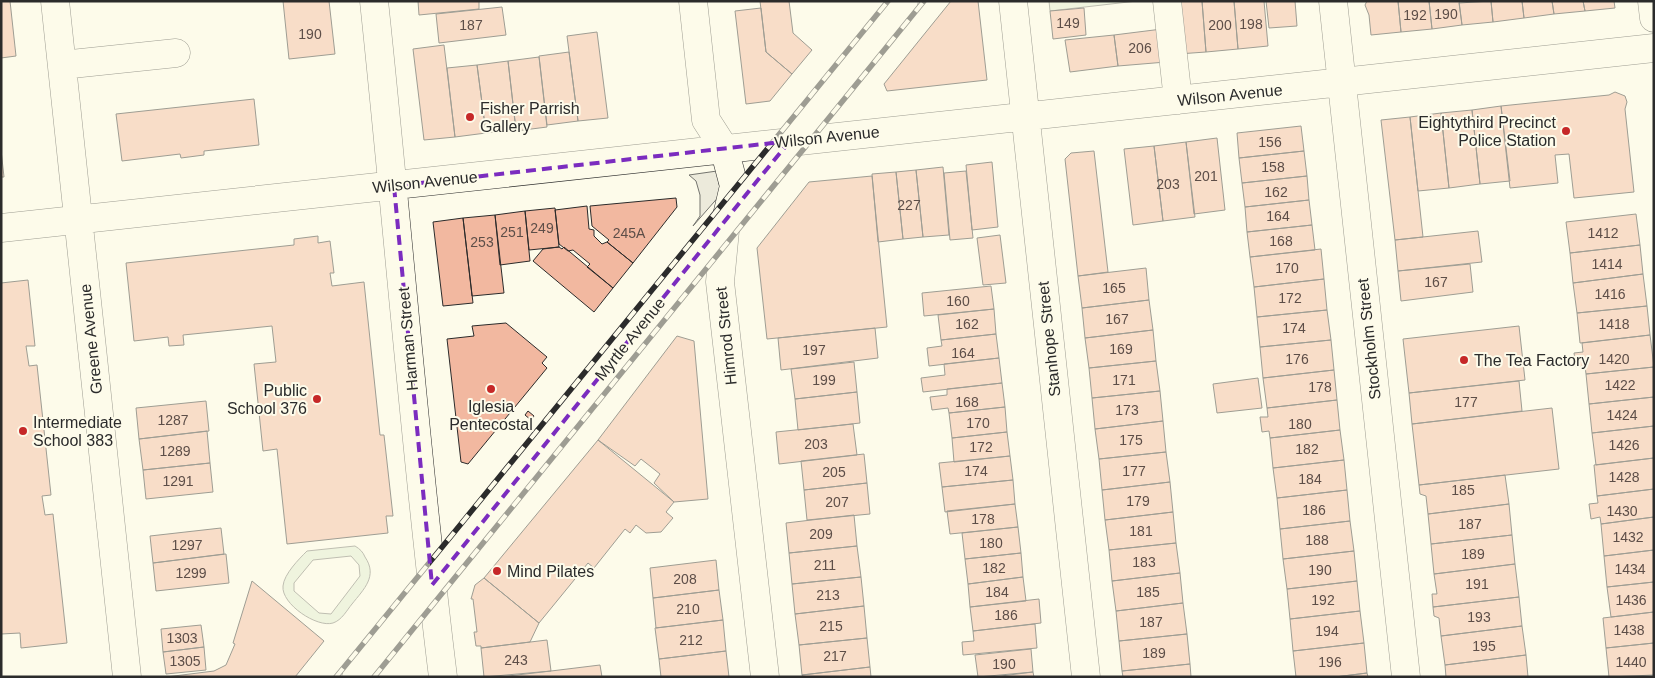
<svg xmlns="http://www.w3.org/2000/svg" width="1655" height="678" font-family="Arial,sans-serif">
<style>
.green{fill:#deebd1;stroke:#74746e;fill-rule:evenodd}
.parking{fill:#eceadb;stroke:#74746e}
.building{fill:#f2b8a0;stroke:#2b2b2b}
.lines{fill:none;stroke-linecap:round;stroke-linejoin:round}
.minor-casing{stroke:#2b2b2b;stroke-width:29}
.major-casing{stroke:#2b2b2b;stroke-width:29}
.minor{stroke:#fdfbea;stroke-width:28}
.major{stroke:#fdfbea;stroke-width:28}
.rail-casing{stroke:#2b2b2b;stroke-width:5.5}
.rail{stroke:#fdfbea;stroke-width:4;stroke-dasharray:11;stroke-linecap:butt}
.marked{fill:none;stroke:#7b2cbf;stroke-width:4;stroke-dasharray:10 6;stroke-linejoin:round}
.poi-dot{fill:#c62828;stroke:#fdfbea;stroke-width:2}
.labels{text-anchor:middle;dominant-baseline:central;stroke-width:4;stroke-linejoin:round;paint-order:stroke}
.number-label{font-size:14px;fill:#5d4e48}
.street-label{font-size:16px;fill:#2b2b2b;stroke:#fdfbea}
.poi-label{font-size:16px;fill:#2b2b2b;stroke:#fdfbea;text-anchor:start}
</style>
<rect width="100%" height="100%" fill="#fdfbea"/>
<path class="green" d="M 1049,1 L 1137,1 L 1050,11 Z
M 355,546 C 360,549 363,552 365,557 C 378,576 364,589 352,604 C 347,610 342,620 333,623 C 317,628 281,604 283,586 C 284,574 299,559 307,551 ZM 351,556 L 359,565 L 360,576 L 331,614 L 319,613 L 294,591 L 294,583 L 313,560 Z"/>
<path class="parking" d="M 717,171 L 721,194 L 693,226 L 700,216 L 700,195 L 696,181 L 689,175 Z"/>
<path class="building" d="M 1,1 L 10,1 L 16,56 L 1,58 Z
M 283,1 L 329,1 L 335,54 L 289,59 Z
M 418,1 L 479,1 L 479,9 L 419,15 Z
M 760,1 L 789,1 L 793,33 L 812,50 L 792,74 L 766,52 Z
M 951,1 L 978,1 L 987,80 L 887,91 L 884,84 Z
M 1173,1 L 1202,1 L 1206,52 L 1178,54 Z
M 1202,1 L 1234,1 L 1238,49 L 1206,52 Z
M 1234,1 L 1264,1 L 1268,46 L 1238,49 Z
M 1266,1 L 1295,1 L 1297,26 L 1269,28 Z
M 1367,1 L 1398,1 L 1401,32 L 1371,35 L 1369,15 L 1365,5 Z
M 1398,1 L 1429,1 L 1432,29 L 1401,32 Z
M 1429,1 L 1459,1 L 1462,25 L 1432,29 Z
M 1491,1 L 1522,1 L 1524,18 L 1493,22 Z
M 1491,1 L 1493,22 L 1462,25 L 1459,3 Z
M 1522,1 L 1552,1 L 1554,14 L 1524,18 Z
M 1552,1 L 1583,1 L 1585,11 L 1554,14 Z
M 1583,1 L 1614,1 L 1615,8 L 1585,11 Z
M 502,7 L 506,35 L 439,43 L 436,14 Z
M 761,8 L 766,52 L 792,74 L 770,101 L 746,104 L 735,11 Z
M 1084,8 L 1086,35 L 1053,39 L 1050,11 Z
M 1162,29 L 1166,62 L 1118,66 L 1114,35 Z
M 597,32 L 608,118 L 578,121 L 567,36 Z
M 1114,35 L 1118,66 L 1070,72 L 1065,40 Z
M 444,45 L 455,137 L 424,140 L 413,49 Z
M 569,52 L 578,121 L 547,125 L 539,56 Z
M 539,57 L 547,127 L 516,131 L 508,61 Z
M 508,61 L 516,129 L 486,133 L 477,65 Z
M 477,65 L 486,133 L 455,137 L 447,68 Z
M 1615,92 L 1625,96 L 1627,102 L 1625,109 L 1634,192 L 1574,198 L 1569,154 L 1555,155 L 1558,183 L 1510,188 L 1501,106 L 1609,95 Z
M 254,99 L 259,145 L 204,151 L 204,155 L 181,158 L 180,154 L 122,161 L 116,114 Z
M 1501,106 L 1510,181 L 1480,184 L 1472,110 Z
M 1472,110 L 1480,184 L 1449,188 L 1441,113 Z
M 1441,113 L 1449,188 L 1418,191 L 1410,117 Z
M 1410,117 L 1423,237 L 1395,240 L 1381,120 Z
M 1301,126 L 1304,151 L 1239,158 L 1237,133 Z
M 1217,138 L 1225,210 L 1194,214 L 1186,142 Z
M 1186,142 L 1195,217 L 1163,221 L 1154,146 Z
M 1154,146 L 1163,221 L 1133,225 L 1124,149 Z
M 1,150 L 4,177 L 1,177 Z
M 1094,151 L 1108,272 L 1078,276 L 1065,159 L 1071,153 Z
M 1304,151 L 1307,176 L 1242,183 L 1239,158 Z
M 992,162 L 998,227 L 972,230 L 966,165 Z
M 943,167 L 949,235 L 923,237 L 916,170 Z
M 916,170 L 923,237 L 903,239 L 896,172 Z
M 966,171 L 973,238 L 950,240 L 944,173 Z
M 896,172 L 903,239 L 878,242 L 872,174 Z
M 872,176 L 887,327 L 767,339 L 757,248 L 809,182 Z
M 1307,176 L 1309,200 L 1245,207 L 1242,183 Z
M 676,198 L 677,207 L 633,263 L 607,242 L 609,240 L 592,226 L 590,206 Z
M 1309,200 L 1312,225 L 1247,232 L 1245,207 Z
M 587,206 L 589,229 L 594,230 L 594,236 L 602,244 L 607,242 L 633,263 L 613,288 L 587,267 L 590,264 L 573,250 L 568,251 L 559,244 L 555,210 Z
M 555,208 L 559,247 L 529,250 L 525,211 Z
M 525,211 L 530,261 L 500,265 L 495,215 Z
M 1636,214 L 1640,245 L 1570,253 L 1566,222 Z
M 495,215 L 504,293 L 472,296 L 463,218 Z
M 463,218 L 473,303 L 443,306 L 433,222 Z
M 1312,225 L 1315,250 L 1250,257 L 1247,232 Z
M 1478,231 L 1482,262 L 1398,271 L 1395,240 Z
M 1000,235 L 1006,283 L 983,285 L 977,238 Z
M 318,236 L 318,243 L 330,241 L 334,273 L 330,273 L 332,286 L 364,282 L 380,435 L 384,435 L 393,516 L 386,516 L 388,533 L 287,544 L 277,449 L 263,451 L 254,364 L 276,362 L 272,326 L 183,335 L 184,345 L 169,346 L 168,337 L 134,341 L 126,263 L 294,245 L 294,239 Z
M 1640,245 L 1643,274 L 1573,283 L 1570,253 Z
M 559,247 L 562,249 L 564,247 L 613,288 L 594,312 L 533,261 L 543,249 Z
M 1321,249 L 1324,279 L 1254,287 L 1250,257 Z
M 1470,264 L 1473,292 L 1401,301 L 1398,271 Z
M 1146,268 L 1149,300 L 1082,308 L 1078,276 Z
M 1643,274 L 1647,306 L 1577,313 L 1573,283 Z
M 1324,279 L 1327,310 L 1257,317 L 1254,287 Z
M 28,280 L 35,346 L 26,346 L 29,366 L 37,365 L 51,495 L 42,496 L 45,515 L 53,514 L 67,643 L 21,648 L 20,633 L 1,634 L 1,283 Z
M 991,286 L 994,309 L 924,316 L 922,293 Z
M 1149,300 L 1153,330 L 1085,338 L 1082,308 Z
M 1647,306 L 1650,335 L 1580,343 L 1577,313 Z
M 994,309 L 996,334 L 941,340 L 938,315 Z
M 1327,310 L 1331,340 L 1260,347 L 1257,317 Z
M 506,323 L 547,357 L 542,363 L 547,368 L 468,464 L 461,462 L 447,339 L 474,336 L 472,326 Z
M 1519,326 L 1525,380 L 1409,393 L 1403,339 Z
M 875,328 L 878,358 L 781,370 L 778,338 Z
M 1153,330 L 1156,361 L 1089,368 L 1085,338 Z
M 996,334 L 999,358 L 929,366 L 927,348 L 942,346 L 941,340 Z
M 1650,335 L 1654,367 L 1586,374 L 1585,366 L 1576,367 L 1574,353 L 1583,352 L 1582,343 Z
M 677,336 L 694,341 L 708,499 L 674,502 L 654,483 L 660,474 L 641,459 L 635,466 L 598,440 Z
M 1331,340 L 1334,370 L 1263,378 L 1260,347 Z
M 999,358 L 1002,383 L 923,392 L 921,378 L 945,375 L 944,364 Z
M 1156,361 L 1160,391 L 1092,398 L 1089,368 Z
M 854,362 L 857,392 L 795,399 L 791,369 Z
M 1654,367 L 1654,397 L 1589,404 L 1586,374 Z
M 1334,370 L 1337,400 L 1267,408 L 1263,378 Z
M 1258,378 L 1262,408 L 1217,413 L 1213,384 Z
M 1519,381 L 1522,411 L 1412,424 L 1409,393 Z
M 1002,383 L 1005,407 L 949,413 L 948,408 L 932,410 L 930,397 L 947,395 L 947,389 Z
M 1160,391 L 1163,421 L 1095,429 L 1092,398 Z
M 857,392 L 860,423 L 798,430 L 795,399 Z
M 1654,397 L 1654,426 L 1592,433 L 1589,404 Z
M 1337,400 L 1340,430 L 1270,438 L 1269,431 L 1262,432 L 1260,417 L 1268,417 L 1267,408 Z
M 206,401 L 209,431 L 139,439 L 136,408 Z
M 1005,407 L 1007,432 L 952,438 L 949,413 Z
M 1552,408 L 1559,469 L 1419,485 L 1412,424 Z
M 528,411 L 534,416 L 531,420 L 525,415 Z
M 1163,421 L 1166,452 L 1099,459 L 1095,429 Z
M 853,424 L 857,455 L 779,464 L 776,432 Z
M 1654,426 L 1654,458 L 1596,465 L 1592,433 Z
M 1340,430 L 1344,460 L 1273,468 L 1270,438 Z
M 207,431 L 210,463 L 143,470 L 139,439 Z
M 1007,432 L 1010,456 L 954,462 L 952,438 Z
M 598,440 L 674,502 L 666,512 L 673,518 L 661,532 L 646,533 L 636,525 L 630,533 L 625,529 L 594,568 L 588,563 L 539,623 L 484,578 Z
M 1166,452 L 1170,482 L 1102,490 L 1099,459 Z
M 864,454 L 867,483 L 804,490 L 801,461 Z
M 1010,456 L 1013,480 L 942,487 L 939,463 Z
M 1654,458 L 1654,489 L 1597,496 L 1594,465 Z
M 1344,460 L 1347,490 L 1277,498 L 1273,468 Z
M 210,463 L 213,492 L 146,499 L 143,470 Z
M 1505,475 L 1509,504 L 1428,514 L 1426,496 L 1420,494 L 1419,485 Z
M 1013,480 L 1015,504 L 945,512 L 942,487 Z
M 1170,482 L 1173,512 L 1105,520 L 1102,490 Z
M 867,483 L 870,514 L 807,520 L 804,490 Z
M 1654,489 L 1654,517 L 1601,524 L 1600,517 L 1591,519 L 1589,504 L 1598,503 L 1597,496 Z
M 1347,490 L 1350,521 L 1280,529 L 1277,498 Z
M 1015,504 L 1018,527 L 950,534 L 947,511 Z
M 1509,504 L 1512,535 L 1431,544 L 1428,514 Z
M 1173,512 L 1176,543 L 1109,550 L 1105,520 Z
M 854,515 L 857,546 L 789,553 L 786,523 Z
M 1654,517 L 1654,550 L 1604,556 L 1601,524 Z
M 1350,521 L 1354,551 L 1283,559 L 1280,529 Z
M 1018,527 L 1021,553 L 965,559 L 962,533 Z
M 221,528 L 224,554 L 153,563 L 150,536 Z
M 1512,535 L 1515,564 L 1434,574 L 1431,544 Z
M 1176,543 L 1180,573 L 1112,581 L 1109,550 Z
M 857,546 L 861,577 L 792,584 L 789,553 Z
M 1654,550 L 1654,582 L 1607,587 L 1604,556 Z
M 1354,551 L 1357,581 L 1287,589 L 1283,559 Z
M 1021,553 L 1023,577 L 968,584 L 965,559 Z
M 226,554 L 229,583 L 156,591 L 153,563 Z
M 716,560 L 719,590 L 653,598 L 650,568 Z
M 1515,564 L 1519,597 L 1433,607 L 1432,594 L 1437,594 L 1434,574 Z
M 1180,573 L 1183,603 L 1116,611 L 1112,581 Z
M 861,577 L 864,606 L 795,614 L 792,584 Z
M 1023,577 L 1026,601 L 970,607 L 968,584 Z
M 484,578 L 539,623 L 530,642 L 481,648 L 481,646 L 476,646 L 474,632 L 477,632 L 473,599 L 471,599 L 475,585 Z
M 252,581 L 324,641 L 295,677 L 166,677 L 214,671 L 226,665 L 235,644 L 233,643 Z
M 1357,581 L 1360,611 L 1290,619 L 1287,589 Z
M 1654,582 L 1654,612 L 1611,617 L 1607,587 Z
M 719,590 L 723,620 L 656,628 L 653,598 Z
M 1519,597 L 1522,626 L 1441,636 L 1439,618 L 1434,616 L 1433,607 Z
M 1039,599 L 1041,623 L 973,631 L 970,607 Z
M 1183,603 L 1187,634 L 1119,641 L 1116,611 Z
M 864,606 L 867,638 L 799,645 L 795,614 Z
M 1360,611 L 1364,643 L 1293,651 L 1290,619 Z
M 1654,612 L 1654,643 L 1606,648 L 1603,618 Z
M 723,620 L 726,651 L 659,659 L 655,628 Z
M 1035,624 L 1037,648 L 963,655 L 962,642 L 974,641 L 973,631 Z
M 201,625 L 204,647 L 163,652 L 161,629 Z
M 1522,626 L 1526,655 L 1445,665 L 1441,636 Z
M 1187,634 L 1190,664 L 1122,671 L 1119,641 Z
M 867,638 L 870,667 L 802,675 L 799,645 Z
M 547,640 L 551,671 L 484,677 L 481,648 Z
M 1364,643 L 1367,673 L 1335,677 L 1296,677 L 1293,651 Z
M 1654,643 L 1654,675 L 1609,677 L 1606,648 Z
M 204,647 L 206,670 L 166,674 L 163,652 Z
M 1031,649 L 1033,672 L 978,677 L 975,655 Z
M 726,651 L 729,677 L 661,677 L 659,659 Z
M 1526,655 L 1528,677 L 1446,677 L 1445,665 Z
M 1190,664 L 1191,677 L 1123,677 L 1122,671 Z
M 600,665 L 602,677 L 500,677 L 551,671 Z
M 870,667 L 871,677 L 803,677 L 802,675 Z
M 1033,672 L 1034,677 L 993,677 Z
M 1367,673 L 1368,677 L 1335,677 Z"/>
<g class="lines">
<g class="minor-casing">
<path id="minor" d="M 55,1 L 127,677
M 374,1 C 398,226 415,452 443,677
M 693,1 L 706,120 L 724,148 L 734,186 L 726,220 L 720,282 L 765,677
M 1013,1 L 1086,677
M 1167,1 L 1178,100
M 1333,1 L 1406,677
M 1652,1 L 1654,18
M 62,65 L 176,53
M 1,228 C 552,168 1103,108 1654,48"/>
</g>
<g class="major-casing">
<path id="major" d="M 356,677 L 904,1"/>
</g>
<use href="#minor" class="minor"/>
<use href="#major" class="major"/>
<g class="rail-casing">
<path id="rail" d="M 336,677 L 888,1
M 374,677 L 924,1"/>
</g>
<use href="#rail" class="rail"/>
</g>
<path d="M0 0H1655V678H0ZM 790,141 L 757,181 L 432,585 L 394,186 Z" fill="#fdfbea" fill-opacity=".55" fill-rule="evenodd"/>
<path class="marked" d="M 790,141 L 757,181 L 432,585 L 394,186 Z"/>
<g class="poi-dot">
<circle cx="470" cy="117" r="5"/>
<circle cx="1566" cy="131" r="5"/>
<circle cx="1464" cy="360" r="5"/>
<circle cx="491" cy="389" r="5"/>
<circle cx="317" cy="399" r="5"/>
<circle cx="23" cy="431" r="5"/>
<circle cx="497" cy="571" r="5"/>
</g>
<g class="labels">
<g class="number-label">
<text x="1446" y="14">190</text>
<text x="1415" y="15">192</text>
<text x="1068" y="23">149</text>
<text x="1251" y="24">198</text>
<text x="471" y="25">187</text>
<text x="1220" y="25">200</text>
<text x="310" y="34">190</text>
<text x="1140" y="48">206</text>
<text x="1270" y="142">156</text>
<text x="1273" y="167">158</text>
<text x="1206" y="176">201</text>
<text x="1168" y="184">203</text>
<text x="1276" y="192">162</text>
<text x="909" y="205">227</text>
<text x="1278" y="216">164</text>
<text x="542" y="228">249</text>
<text x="512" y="232">251</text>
<text x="629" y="233">245A</text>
<text x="1603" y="233">1412</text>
<text x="1281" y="241">168</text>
<text x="482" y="242">253</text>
<text x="1607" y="264">1414</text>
<text x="1287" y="268">170</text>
<text x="1436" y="282">167</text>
<text x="1114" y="288">165</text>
<text x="1610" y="294">1416</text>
<text x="1290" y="298">172</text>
<text x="958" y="301">160</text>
<text x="1117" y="319">167</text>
<text x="967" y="324">162</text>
<text x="1614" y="324">1418</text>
<text x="1294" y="328">174</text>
<text x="1121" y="349">169</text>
<text x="814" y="350">197</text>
<text x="963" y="353">164</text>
<text x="1297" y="359">176</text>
<text x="1614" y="359">1420</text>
<text x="824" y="380">199</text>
<text x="1124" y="380">171</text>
<text x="1620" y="385">1422</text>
<text x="1320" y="387">178</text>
<text x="967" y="402">168</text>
<text x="1466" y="402">177</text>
<text x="1127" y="410">173</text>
<text x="1622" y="415">1424</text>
<text x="173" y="420">1287</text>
<text x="978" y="423">170</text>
<text x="1300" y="424">180</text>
<text x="1131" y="440">175</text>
<text x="816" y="444">203</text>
<text x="1624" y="445">1426</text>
<text x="981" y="447">172</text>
<text x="1307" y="449">182</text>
<text x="175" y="451">1289</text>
<text x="976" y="471">174</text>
<text x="1134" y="471">177</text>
<text x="834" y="472">205</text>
<text x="1624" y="477">1428</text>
<text x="1310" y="479">184</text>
<text x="178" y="481">1291</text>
<text x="1463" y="490">185</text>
<text x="1138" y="501">179</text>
<text x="837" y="502">207</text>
<text x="1314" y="510">186</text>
<text x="1622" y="511">1430</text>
<text x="983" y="519">178</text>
<text x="1470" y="524">187</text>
<text x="1141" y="531">181</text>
<text x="821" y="534">209</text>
<text x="1628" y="537">1432</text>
<text x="1317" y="540">188</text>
<text x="991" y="543">180</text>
<text x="187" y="545">1297</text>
<text x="1473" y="554">189</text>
<text x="1144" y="562">183</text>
<text x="825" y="565">211</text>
<text x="994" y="568">182</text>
<text x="1630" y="569">1434</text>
<text x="1320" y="570">190</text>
<text x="191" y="573">1299</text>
<text x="685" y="579">208</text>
<text x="1477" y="584">191</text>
<text x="997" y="592">184</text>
<text x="1148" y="592">185</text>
<text x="828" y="595">213</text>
<text x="1323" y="600">192</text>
<text x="1631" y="600">1436</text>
<text x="688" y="609">210</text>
<text x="1006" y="615">186</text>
<text x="1479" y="617">193</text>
<text x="1151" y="622">187</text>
<text x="831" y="626">215</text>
<text x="1629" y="630">1438</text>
<text x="1327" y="631">194</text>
<text x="182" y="638">1303</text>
<text x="691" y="640">212</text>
<text x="1484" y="646">195</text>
<text x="1154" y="653">189</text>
<text x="835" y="656">217</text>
<text x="516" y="660">243</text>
<text x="185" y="661">1305</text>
<text x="1330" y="662">196</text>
<text x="1631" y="662">1440</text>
<text x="1004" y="664">190</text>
</g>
<g class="street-label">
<text transform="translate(1230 95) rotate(-6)">Wilson Avenue</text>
<text transform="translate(827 137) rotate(-6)">Wilson Avenue</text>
<text transform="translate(425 182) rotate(-6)">Wilson Avenue</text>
<text transform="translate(726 336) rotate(-96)">Himrod Street</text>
<text transform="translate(91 339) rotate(-96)">Greene Avenue</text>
<text transform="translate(408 339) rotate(-95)">Harman Street</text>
<text transform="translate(630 339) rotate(-51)">Myrtle Avenue</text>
<text transform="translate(1049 339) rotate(-96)">Stanhope Street</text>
<text transform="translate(1369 339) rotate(-96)">Stockholm Street</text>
</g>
<g class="poi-label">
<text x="480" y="108">Fisher Parrish<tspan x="480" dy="18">Gallery</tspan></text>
<text x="1556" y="122" text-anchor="end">Eightythird Precinct<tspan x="1556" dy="18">Police Station</tspan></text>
<text x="1474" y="360">The Tea Factory</text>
<text x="307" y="390" text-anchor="end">Public<tspan x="307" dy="18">School 376</tspan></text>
<text x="491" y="406" text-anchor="middle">Iglesia<tspan x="491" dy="18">Pentecostal</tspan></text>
<text x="33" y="422">Intermediate<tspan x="33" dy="18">School 383</tspan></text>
<text x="507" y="571">Mind Pilates</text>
</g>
</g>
<rect width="1655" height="678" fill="none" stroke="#2b2b2b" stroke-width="5"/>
</svg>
